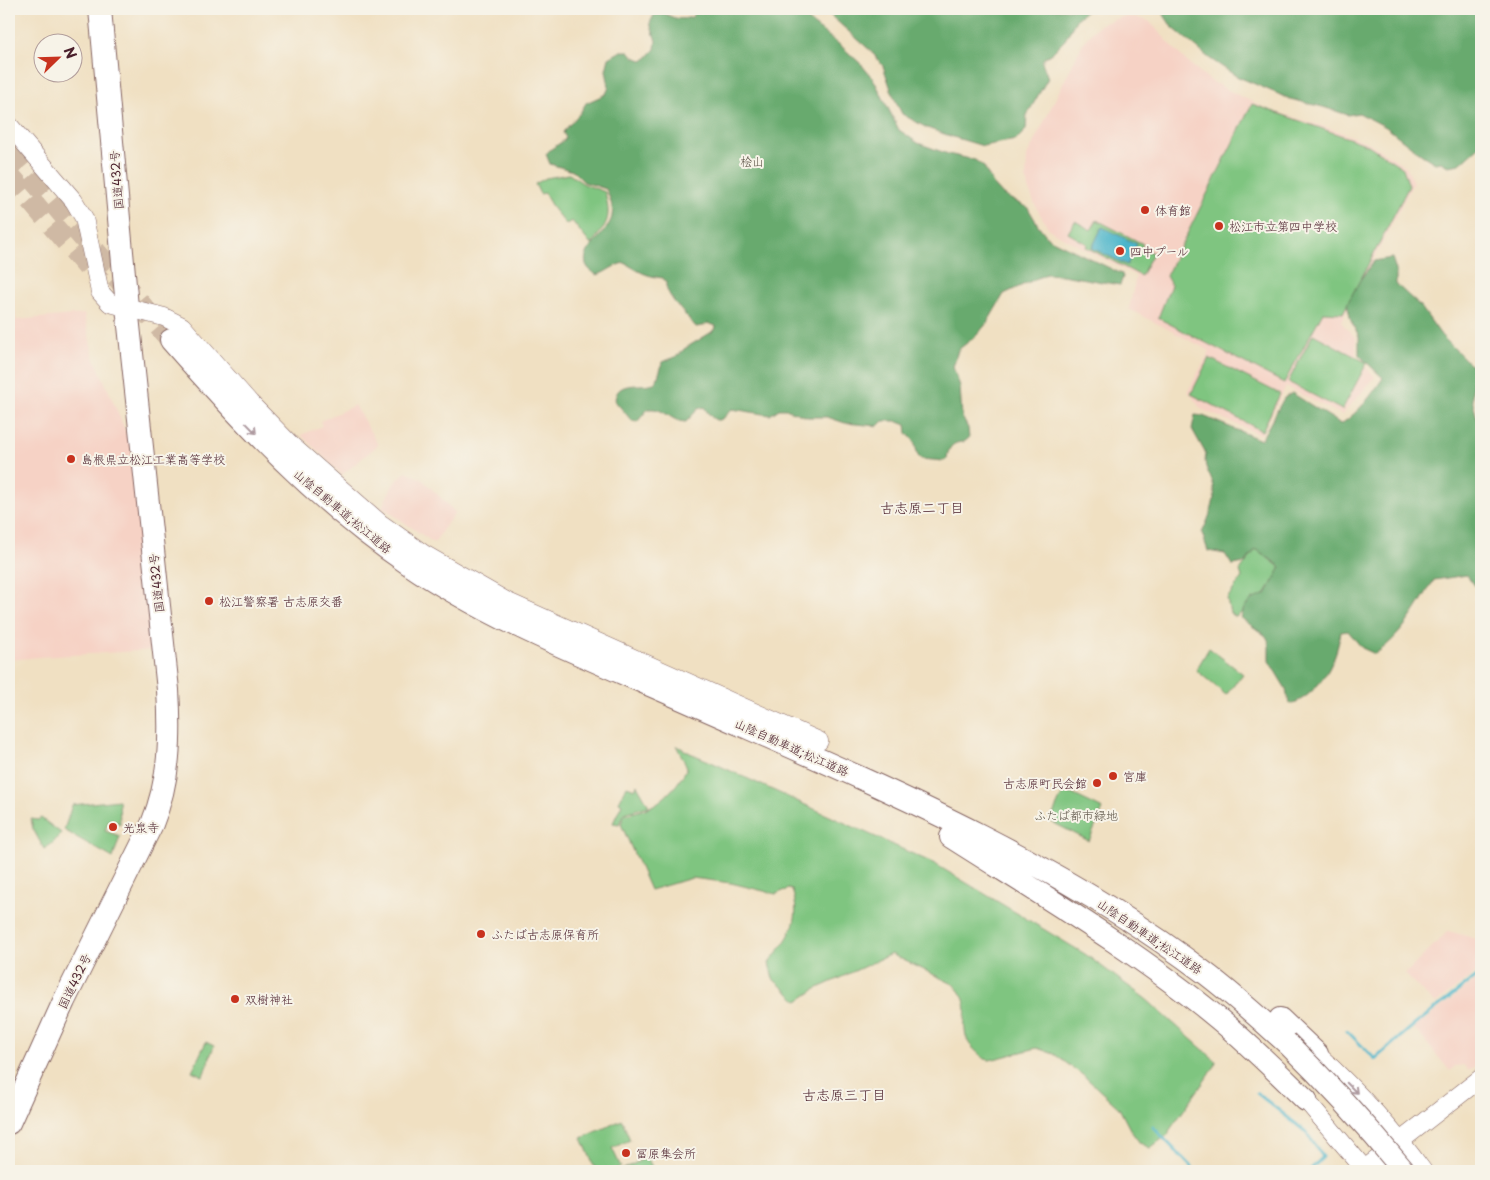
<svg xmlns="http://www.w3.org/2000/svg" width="1490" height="1180" font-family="'Playpen Sans','Klee One',sans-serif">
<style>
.built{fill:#f6d2c5}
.green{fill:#7fc580;stroke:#647256}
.forest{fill:#67aa6e;stroke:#58644c}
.water{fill:#4cb5ca;stroke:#4b6a7a}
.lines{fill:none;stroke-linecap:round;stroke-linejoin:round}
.stream{stroke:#4cb5ca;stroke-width:3}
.highway-tunnel{stroke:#cfb9a4;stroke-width:22;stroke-dasharray:22 11;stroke-linecap:butt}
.secondary-casing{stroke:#846360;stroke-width:19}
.highway-casing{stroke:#846360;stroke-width:24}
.secondary{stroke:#fff;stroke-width:18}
.highway{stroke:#fff;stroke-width:22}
.highway-bridge-casing{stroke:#846360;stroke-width:24;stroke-linecap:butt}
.highway-bridge{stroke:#fff;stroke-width:22}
.oneway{stroke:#ae9aa0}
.poi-dot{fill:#c8321e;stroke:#f7f3e8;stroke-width:2}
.labels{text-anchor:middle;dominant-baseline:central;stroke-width:4;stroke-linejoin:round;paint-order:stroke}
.park-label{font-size:12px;fill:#5a5144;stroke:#f7f3e8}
.street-label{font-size:12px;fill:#4a1f2b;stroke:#f7f3e8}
.poi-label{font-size:12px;fill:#4a1f2b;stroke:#f7f3e8;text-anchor:start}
.neighbourhood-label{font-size:14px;fill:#4a1f2b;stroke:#f7f3e8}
</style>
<rect width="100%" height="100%" fill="#f7f3e8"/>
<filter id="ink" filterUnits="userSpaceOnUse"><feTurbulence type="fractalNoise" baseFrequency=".02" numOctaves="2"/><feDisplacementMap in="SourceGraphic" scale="10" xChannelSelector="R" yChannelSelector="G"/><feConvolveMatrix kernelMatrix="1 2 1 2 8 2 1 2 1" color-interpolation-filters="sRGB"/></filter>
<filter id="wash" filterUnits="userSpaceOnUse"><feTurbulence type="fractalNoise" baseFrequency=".0096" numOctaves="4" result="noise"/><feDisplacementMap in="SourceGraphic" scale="20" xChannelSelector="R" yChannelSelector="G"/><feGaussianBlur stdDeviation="1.12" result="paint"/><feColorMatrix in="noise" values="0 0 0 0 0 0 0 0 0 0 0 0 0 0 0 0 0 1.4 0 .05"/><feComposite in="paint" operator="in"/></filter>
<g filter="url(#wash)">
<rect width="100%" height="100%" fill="#f0e0c2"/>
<path class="built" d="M 1121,17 L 1133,17 L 1149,21 L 1186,61 L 1211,81 L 1236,94 L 1267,109 L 1335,130 L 1369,143 L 1407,167 L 1413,183 L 1341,322 L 1356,338 L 1356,356 L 1375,377 L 1342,415 L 1286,387 L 1261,435 L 1201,409 L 1188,391 L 1210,351 L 1129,309 L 1136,276 L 1053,232 L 1049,229 L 1037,209 L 1028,188 L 1026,177 L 1027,156 L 1084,41 L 1099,25 Z
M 9,252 L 16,320 L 84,314 L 93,354 L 131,444 L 155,650 L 40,657 L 9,660 Z
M 355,405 L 378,445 L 342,475 L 301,435 L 322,426 L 320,421 Z
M 406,472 L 422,479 L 455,512 L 434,543 L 382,507 L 394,483 Z
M 1448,931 L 1481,940 L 1481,969 L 1435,1004 L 1405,974 Z
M 1481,976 L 1481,1060 L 1469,1071 L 1464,1065 L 1455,1066 L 1450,1071 L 1414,1028 Z"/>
<path class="green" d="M 1252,104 L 1368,145 L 1403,168 L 1409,186 L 1343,313 L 1323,312 L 1284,383 L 1158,318 L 1171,285 L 1166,276 Z
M 569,174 L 584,184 L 605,192 C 612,222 607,222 591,245 L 572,221 L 566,224 L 554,210 L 544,193 L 540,194 L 535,184 L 546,178 Z
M 1097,220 L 1143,244 L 1141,248 L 1153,253 L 1141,276 L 1086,247 L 1087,244 L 1068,233 L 1075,221 L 1091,230 Z
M 1313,334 L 1367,363 L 1342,410 L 1288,382 Z
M 1209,358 L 1280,394 L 1262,431 L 1191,394 Z
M 1256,549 L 1281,568 L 1264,596 L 1236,617 L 1230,613 L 1227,599 L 1242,577 L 1240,571 Z
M 1209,648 L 1243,674 L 1226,695 L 1196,670 Z
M 676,745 L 690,753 L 709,761 L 935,864 L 1085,954 L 1146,999 L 1216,1061 L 1215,1066 L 1169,1131 L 1169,1134 L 1150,1148 L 1140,1143 L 1131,1131 L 1119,1108 L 1084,1076 L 1054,1054 L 1037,1048 L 990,1060 L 985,1059 C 979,1054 969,1046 967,1039 C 959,1016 976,1007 953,984 L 891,954 L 816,989 L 798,1001 L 773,979 L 769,963 C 788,939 803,921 792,890 L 788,889 L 776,894 L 731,883 L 692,878 L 650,890 L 621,824 L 624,815 C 651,808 659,805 677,784 C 681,778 685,773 687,767 Z
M 637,785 L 649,806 L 624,813 L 619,824 L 613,823 L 622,804 L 619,802 L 627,786 L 635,789 Z
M 1064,790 L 1103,809 L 1089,841 L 1050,821 Z
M 119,800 L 120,824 L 109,820 L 105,831 L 120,836 L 113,858 L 64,830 L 72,805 Z
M 41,818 L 61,833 L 53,843 L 44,849 L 33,829 L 31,819 L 38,820 Z
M 206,1042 L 214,1046 L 203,1076 L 192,1071 Z
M 622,1120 L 630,1140 L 612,1148 L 621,1167 L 611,1171 L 596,1171 L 582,1138 Z
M 647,1157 L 654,1171 L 620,1171 Z"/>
<path class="forest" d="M 696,9 L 793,9 L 840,45 L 861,64 L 874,80 L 899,130 L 918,143 L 948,154 L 975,160 L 984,167 L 993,184 L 1003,195 L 1028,208 L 1038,225 L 1048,238 L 1122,274 L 1123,277 L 1120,285 L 1062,275 L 1046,274 L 1004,294 L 987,323 L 977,335 L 958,350 L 953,367 L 960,386 L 962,417 L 968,428 L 969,438 L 964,442 C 952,442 948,448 947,459 L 944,461 L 921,459 L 918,456 L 914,441 L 907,433 L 906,425 L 896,421 L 883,421 L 878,426 L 845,423 L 827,417 L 807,417 L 786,409 L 779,409 L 770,415 L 732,409 C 728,412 727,416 723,418 C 715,425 708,413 704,407 L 698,409 L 686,422 C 670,422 665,407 648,409 L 637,422 L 632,421 L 615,401 C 616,378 643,389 656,382 L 663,362 L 679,355 L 684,349 L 715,330 L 716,326 L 708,323 L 703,326 L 696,327 C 688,317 664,295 666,282 L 663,278 C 645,276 640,272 625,263 C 612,265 608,272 597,275 C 565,257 609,236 612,216 C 614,208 609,196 606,189 L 584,182 L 573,171 L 550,164 L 546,154 C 551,147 560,145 566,138 L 563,132 L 580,113 L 586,103 L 606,94 L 609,87 L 606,70 L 609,58 L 621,51 L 629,51 L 634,57 L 644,61 L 655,49 L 656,41 L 650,23 L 654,15 L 664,13 C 674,19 681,20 692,17 Z
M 823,9 L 1089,9 L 1077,18 L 1065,40 L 1053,52 L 1044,58 L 1042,62 L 1048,78 L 1027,115 L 1026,130 L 1016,140 L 983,146 L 953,137 L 927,128 L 902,114 L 893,95 L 883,66 L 871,51 Z
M 1160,9 L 1481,9 L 1481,103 C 1477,117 1480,132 1480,146 L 1460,164 L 1448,166 L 1441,162 L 1435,163 L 1422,155 L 1386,127 L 1359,113 L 1348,115 L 1323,107 L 1290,99 L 1236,76 L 1209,58 L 1172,27 Z
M 1392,258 L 1396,270 L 1396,284 L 1421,307 L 1441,335 L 1473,367 L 1472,399 L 1481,433 L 1481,591 L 1479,591 L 1467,575 L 1434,580 C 1418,606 1402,637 1375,654 L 1362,648 L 1348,631 L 1341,632 C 1339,641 1337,651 1333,660 C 1327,677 1308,701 1289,704 L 1286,689 L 1269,661 L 1269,642 L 1266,636 L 1241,618 L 1244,608 L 1251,600 L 1266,594 L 1281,567 L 1256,549 L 1245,563 L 1232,565 L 1225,554 L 1208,551 L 1202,533 C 1208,520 1218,498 1213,484 C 1209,471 1203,468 1206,454 L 1192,429 L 1195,415 L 1203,416 L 1261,440 L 1284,398 L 1292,393 L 1341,424 C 1359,412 1371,396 1383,378 L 1359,355 L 1359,336 L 1351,321 L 1347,304 L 1360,280 L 1374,261 Z"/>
<path class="water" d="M 1102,227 L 1137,244 L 1127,265 L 1092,248 Z"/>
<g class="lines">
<path class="stream" d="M 1347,1031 L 1375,1059
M 1375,1059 L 1413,1026 L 1481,973
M 1257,1093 L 1306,1132 L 1323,1157 L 1309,1171
M 1153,1127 L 1195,1171"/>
</g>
</g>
<g filter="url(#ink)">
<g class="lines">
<path class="highway-tunnel" d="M 9,151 L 171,340
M 9,175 L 100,281"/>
<g class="secondary-casing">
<path id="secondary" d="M 9,125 L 74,201 L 84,218 L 100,292 L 110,303 L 164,317 L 182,326 L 250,403 L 292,446 L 380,523 L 424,554 L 508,602 L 819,741
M 1317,1054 C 1356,1090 1392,1128 1423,1171
M 1306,1100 L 1366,1171
M 1362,1171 L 1481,1078"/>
</g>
<g class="highway-casing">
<path id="highway" d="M 171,340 C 243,422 318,503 409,564 C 494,622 597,661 691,703 C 868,781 1049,855 1205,973 C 1233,994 1259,1018 1286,1042
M 951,837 C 1042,895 1137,951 1220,1020 C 1250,1045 1278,1073 1306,1100
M 1280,1019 L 1317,1054
M 9,1123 L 64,1001 L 152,824 C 170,780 171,737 168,690 L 127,307 L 100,9"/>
</g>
<use href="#secondary" class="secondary"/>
<use href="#highway" class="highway"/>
<g class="highway-bridge-casing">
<path id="highway-bridge" d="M 1286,1042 C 1328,1083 1367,1126 1404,1171"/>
</g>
<use href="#highway-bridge" class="highway-bridge"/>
</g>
<defs><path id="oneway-shaft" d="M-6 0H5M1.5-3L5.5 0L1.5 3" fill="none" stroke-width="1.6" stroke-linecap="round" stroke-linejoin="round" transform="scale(1.25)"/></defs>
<g class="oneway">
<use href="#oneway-shaft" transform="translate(251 428) rotate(46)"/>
<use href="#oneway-shaft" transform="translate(1352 1088) rotate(45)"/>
</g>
</g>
<g class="poi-dot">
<circle cx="1145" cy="210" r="5"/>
<circle cx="1219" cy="226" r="5"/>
<circle cx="1120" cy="251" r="5"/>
<circle cx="71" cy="459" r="5"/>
<circle cx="209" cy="601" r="5"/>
<circle cx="1113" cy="776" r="5"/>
<circle cx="1097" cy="783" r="5"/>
<circle cx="113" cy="827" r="5"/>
<circle cx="481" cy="934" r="5"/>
<circle cx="235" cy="999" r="5"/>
<circle cx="626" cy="1153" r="5"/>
</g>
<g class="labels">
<g class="park-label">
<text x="752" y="161">桧山</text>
<text x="1076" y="815">ふたば都市緑地</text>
</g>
<g class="street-label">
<text transform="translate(116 180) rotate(-95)">国道432号</text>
<text transform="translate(343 511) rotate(40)">山陰自動車道;松江道路</text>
<text transform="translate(156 583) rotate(-96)">国道432号</text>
<text transform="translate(792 747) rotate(24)">山陰自動車道;松江道路</text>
<text transform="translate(1150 936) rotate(34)">山陰自動車道;松江道路</text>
<text transform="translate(74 981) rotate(-64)">国道432号</text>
</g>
<g class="poi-label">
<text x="1155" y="210">体育館</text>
<text x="1229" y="226">松江市立第四中学校</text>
<text x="1130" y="251">四中プール</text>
<text x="81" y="459">島根県立松江工業高等学校</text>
<text x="219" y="601">松江警察署 古志原交番</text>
<text x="1123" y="776">宮庫</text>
<text x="1087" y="783" text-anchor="end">古志原町民会館</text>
<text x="123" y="827">光泉寺</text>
<text x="491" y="934">ふたば古志原保育所</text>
<text x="245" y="999">双樹神社</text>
<text x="636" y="1153">冨原集会所</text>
</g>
<g class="neighbourhood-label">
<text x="922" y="507">古志原二丁目</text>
<text x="844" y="1094">古志原三丁目</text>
</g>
</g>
<rect width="1490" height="1180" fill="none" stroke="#f7f3e8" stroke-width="30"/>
<g transform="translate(58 58) rotate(67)"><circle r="24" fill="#f7f3e8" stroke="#b29e9c"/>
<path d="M0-4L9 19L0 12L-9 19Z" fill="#c8321e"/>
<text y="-8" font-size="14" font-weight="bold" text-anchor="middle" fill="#4a1f2b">N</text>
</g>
</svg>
